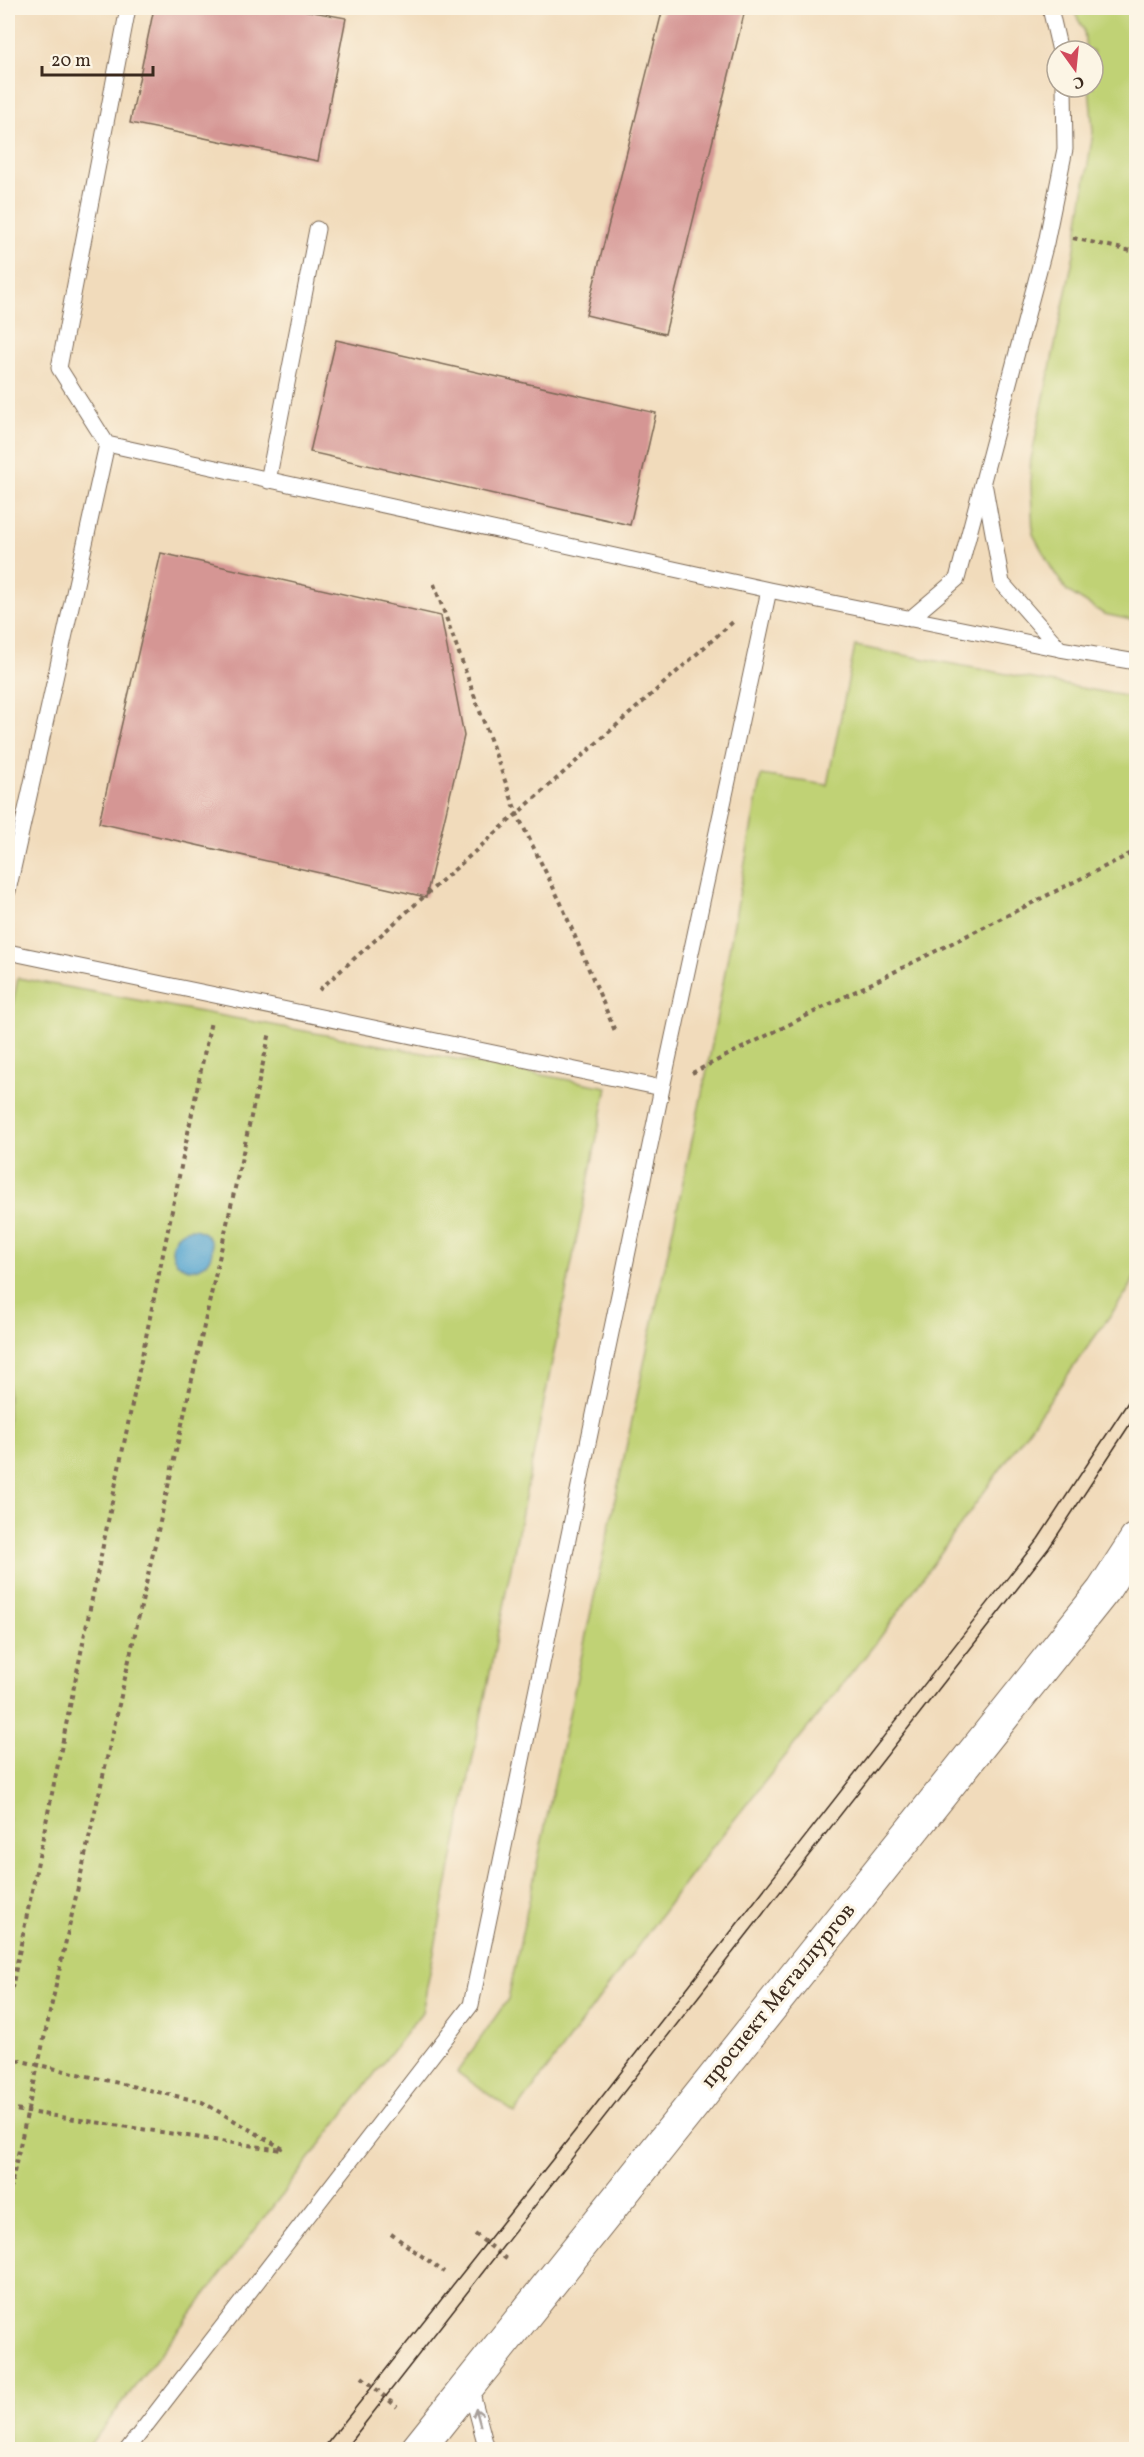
<svg xmlns="http://www.w3.org/2000/svg" width="1144" height="2457" font-family="Vollkorn,serif">
<style>
.green{fill:#c0d274;stroke:#7e7e49;stroke-width:1.5}
.water{fill:#56a6d0;stroke:#486877;stroke-width:1.5}
.building{fill:#d59694}
.lines{fill:none;stroke-linecap:round;stroke-linejoin:round}
.lane-casing{stroke:#7b6855;stroke-width:17}
.secondary-casing{stroke:#7b6855;stroke-width:35}
.path{stroke:#7b6855;stroke-width:4;stroke-dasharray:4.5 4.5;stroke-linecap:butt}
.lane{stroke:#fff;stroke-width:15}
.secondary{stroke:#fff;stroke-width:33}
.tram{stroke:#3b2a1e;stroke-width:1.5}
.oneway{stroke:#a79f9a}
.labels{text-anchor:middle;dominant-baseline:central;stroke-width:6;stroke-linejoin:round;paint-order:stroke}
.street-label{font-size:22px;fill:#3b2a1e;stroke:#fcf5e5}
</style>
<rect width="100%" height="100%" fill="#fcf5e5"/>
<filter id="ink" filterUnits="userSpaceOnUse"><feTurbulence type="fractalNoise" baseFrequency=".0167" numOctaves="2"/><feDisplacementMap in="SourceGraphic" scale="12" xChannelSelector="R" yChannelSelector="G"/><feConvolveMatrix kernelMatrix="1 2 1 2 8 2 1 2 1" color-interpolation-filters="sRGB"/></filter>
<filter id="wash" filterUnits="userSpaceOnUse"><feTurbulence type="fractalNoise" baseFrequency=".008" numOctaves="4" result="noise"/><feDisplacementMap in="SourceGraphic" scale="24" xChannelSelector="R" yChannelSelector="G"/><feGaussianBlur stdDeviation="1.35" result="paint"/><feColorMatrix in="noise" values="0 0 0 0 0 0 0 0 0 0 0 0 0 0 0 0 0 1.4 0 .05"/><feComposite in="paint" operator="in"/></filter>
<g filter="url(#wash)">
<rect width="100%" height="100%" fill="#f1dbbb"/>
<path class="green" d="M 1072,8 L 1136,8 L 1136,621 L 1104,614 L 1067,591 L 1052,569 L 1033,534 L 1030,464 L 1074,254 L 1093,132 L 1089,87 L 1093,87 L 1093,51 L 1086,51 L 1084,30 Z
M 855,646 L 1136,698 L 1136,1274 L 1129,1289 L 879,1639 L 690,1875 L 515,2113 L 457,2072 L 508,1999 L 708,1065 L 761,775 L 827,785 Z
M 18,978 L 607,1087 L 422,2012 L 87,2449 L 8,2450 L 8,1027 Z"/>
<path class="water" d="M172 1249a20 20 0 1 1 40 0a20 20 0 1 1-40 0Z"/>
<g id="blocks">
<path class="building" d="M 154,8 L 292,8 L 346,18 L 318,161 L 130,123 Z
M 663,8 L 735,8 L 745,10 L 665,334 L 586,315 Z
M 336,340 L 656,413 L 630,525 L 310,452 Z
M 161,553 L 441,616 L 464,736 L 426,897 L 99,823 Z"/>
</g>
</g>
<g filter="url(#ink)">
<use href="#blocks" fill-opacity="0" stroke="#7b6855" stroke-width="1.5"/>
<g class="lines">
<g class="lane-casing">
<path id="lane" d="M 128,8 L 59,368 L 107,444 L 769,590 L 1060,649 L 1136,662
M 1050,8 L 1060,51
M 268,481 L 317,229
M 985,488 L 1002,583 L 1060,649
M 910,619 L 957,579 L 1046,243 L 1065,149 L 1064,87
M 8,891 L 107,444
M 8,952 L 662,1088
M 470,2386 L 487,2450
M 127,2450 L 471,2005 L 662,1088 L 769,590"/>
</g>
<g class="secondary-casing">
<path id="secondary" d="M 417,2450 L 1103,1591 L 1136,1540"/>
</g>
<path class="path" d="M 1073,238 L 1136,252
M 434,584 L 517,814 L 560,901 L 615,1031
M 319,990 L 735,620
M 692,1073 L 1136,851
M 8,2007 L 211,1021
M 8,2058 L 202,2102 L 285,2150
M 8,2109 L 281,2150
M 8,2199 L 270,1032
M 391,2234 L 444,2272
M 475,2234 L 510,2262
M 362,2377 L 397,2407"/>
<use href="#lane" class="lane"/>
<use href="#secondary" class="secondary"/>
<path class="tram" d="M 322,2450 L 586,2117 L 1038,1539 L 1136,1390
M 344,2450 L 1049,1548 L 1136,1415"/>
</g>
<defs><path id="oneway-shaft" d="M-6 0H5M1.5-3L5.5 0L1.5 3" fill="none" stroke-width="1.6" stroke-linecap="round" stroke-linejoin="round" transform="scale(1.5)"/></defs>
<use class="oneway" href="#oneway-shaft" transform="translate(478 2417) rotate(-105)"/>
</g>
<g class="labels">
<g class="street-label">
<text transform="translate(779 1996) rotate(-51)">проспект Металлургов</text>
</g>
</g>
<rect width="1144" height="2457" fill="none" stroke="#fcf5e5" stroke-width="30"/>
<g transform="translate(1075 69) rotate(165)"><circle r="28" fill="#fcf5e5" stroke="#afa495" stroke-width="1.5"/>
<path d="M0-4.5L10 22L0 15L-10 22Z" fill="#d1495b"/>
<text y="-9" font-size="16" font-weight="bold" text-anchor="middle" fill="#3b2a1e">С</text>
</g>
<path d="M42 66v9h111v-9" fill="none" stroke="#3b2a1e" stroke-width="3"/>
<text x="51" y="66" font-size="18" fill="#3b2a1e" stroke="#fcf5e5" stroke-width="4.5" paint-order="stroke">20 m</text>
</svg>
